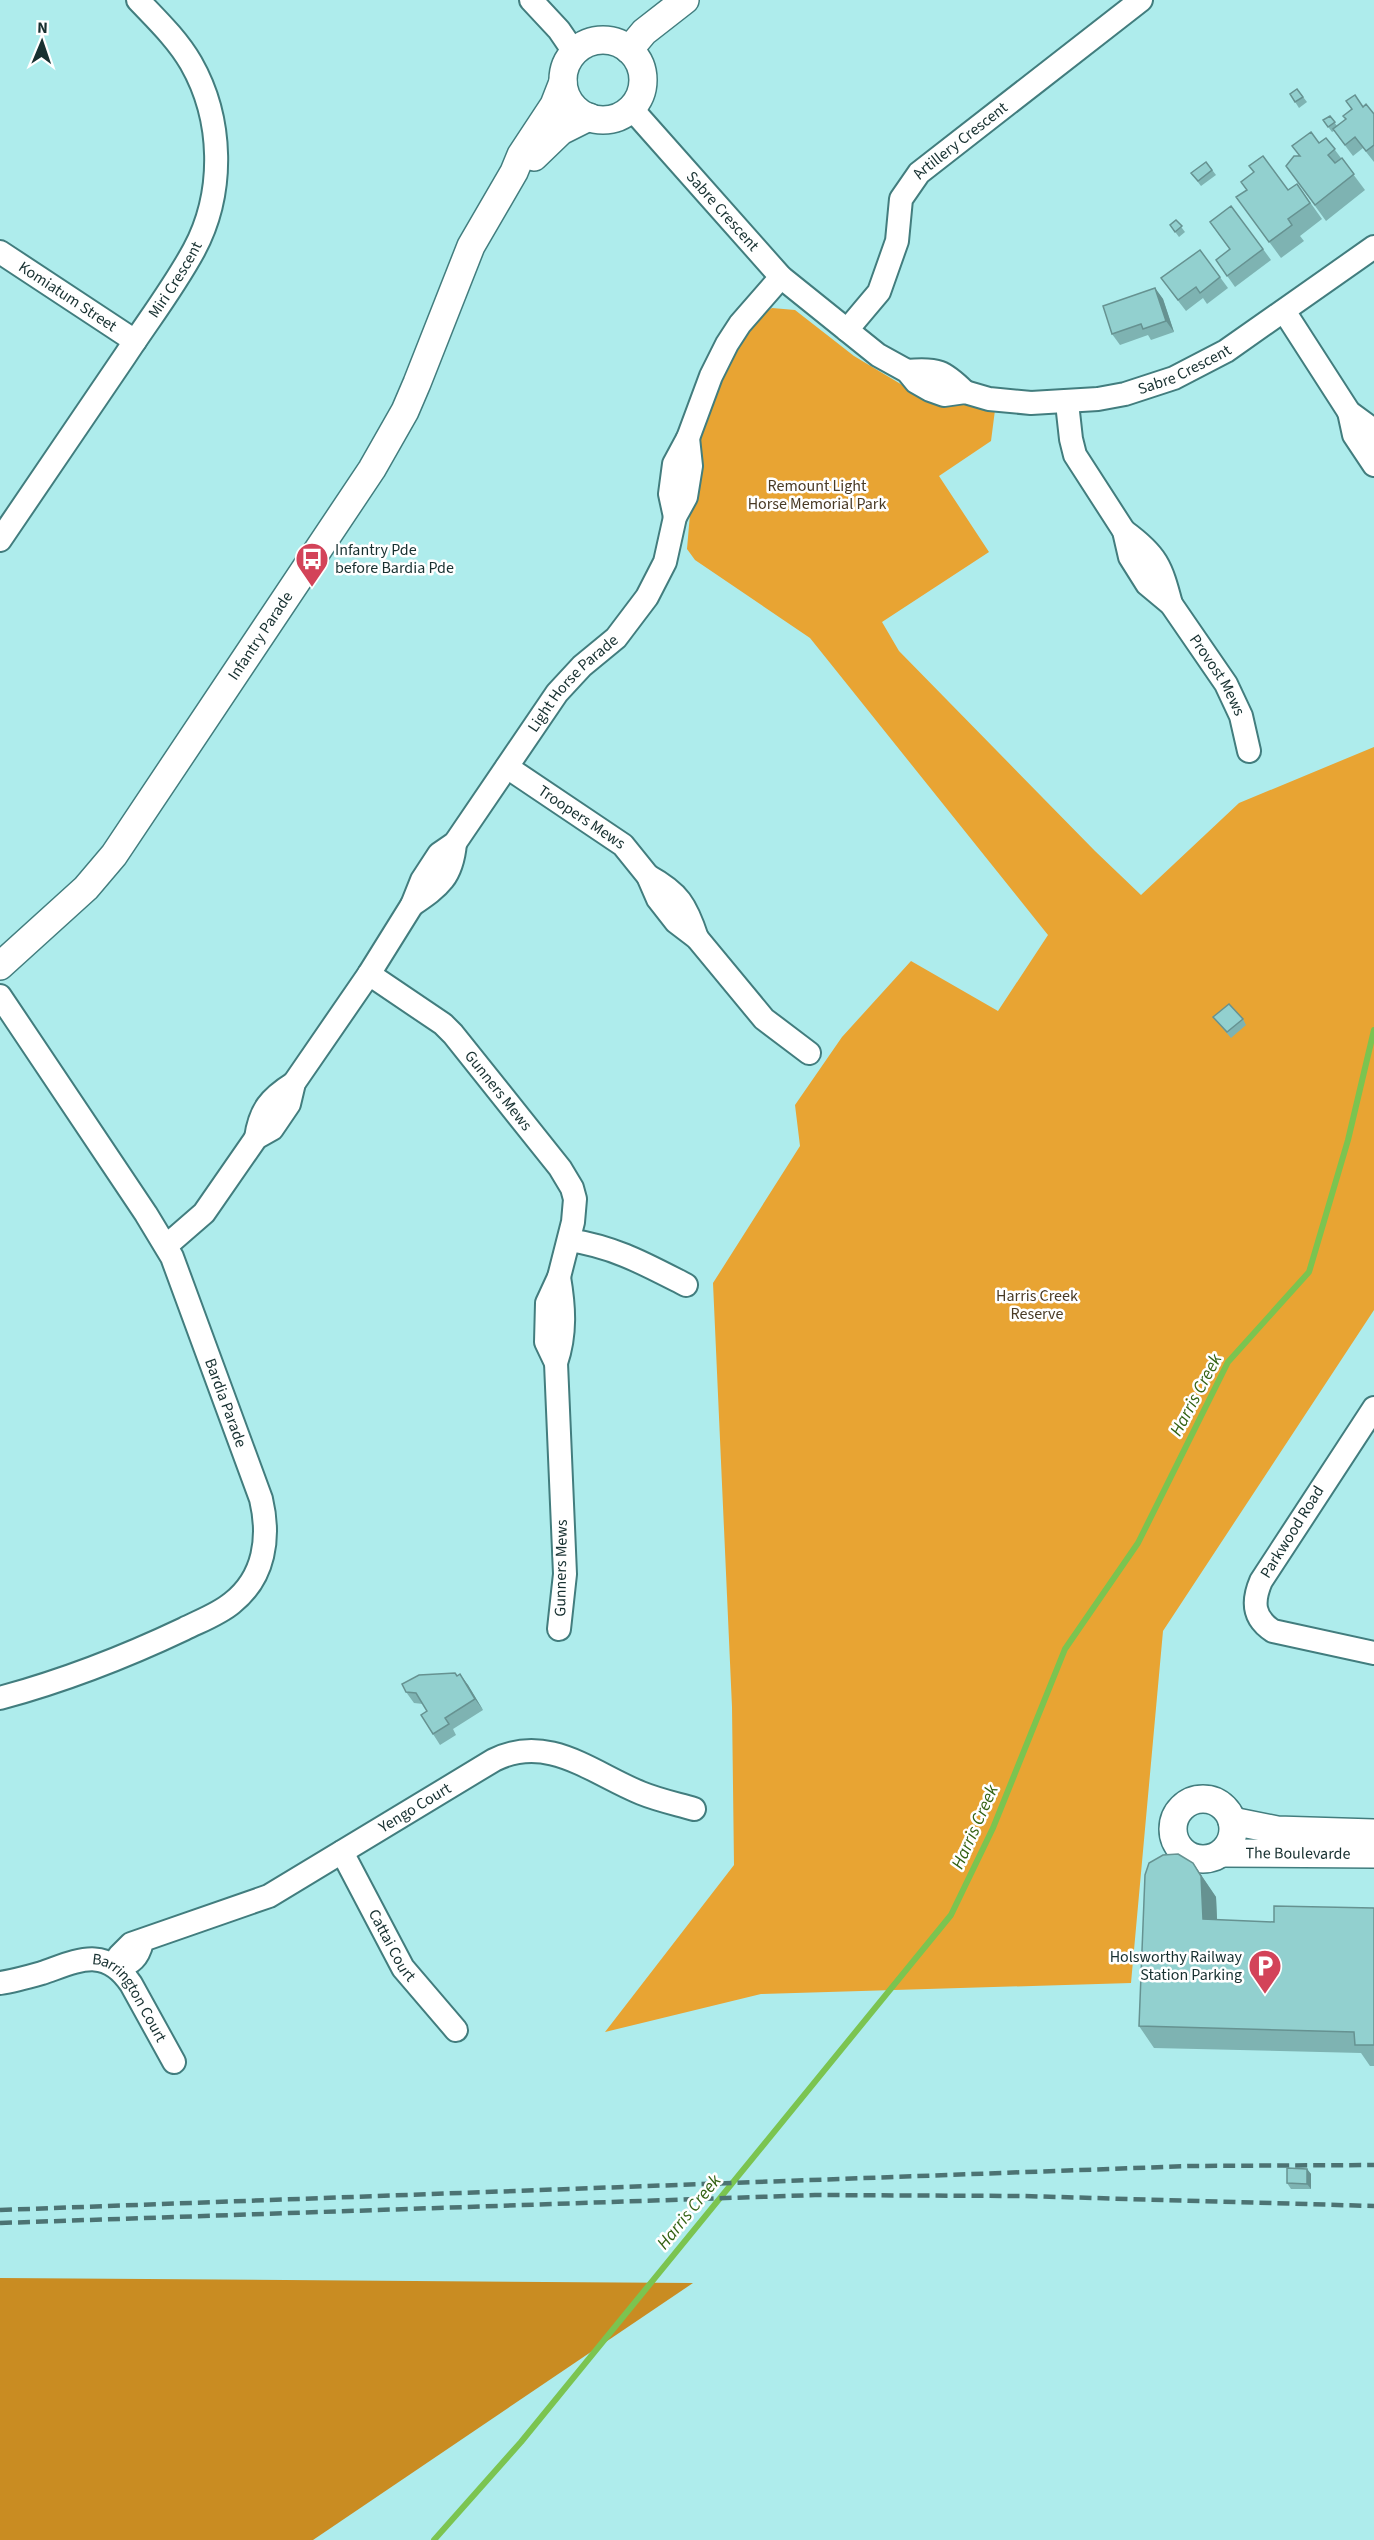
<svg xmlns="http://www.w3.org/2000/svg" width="1374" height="2540" font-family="'Source Sans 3',sans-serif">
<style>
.green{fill:#e8a433}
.forest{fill:#c98c22}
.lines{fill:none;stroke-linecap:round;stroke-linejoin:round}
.stream{stroke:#7bc450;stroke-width:6}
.minor-casing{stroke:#427d7e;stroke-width:26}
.tertiary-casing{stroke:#427d7e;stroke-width:30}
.minor{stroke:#fff;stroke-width:22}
.tertiary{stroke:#fff;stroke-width:27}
.rail{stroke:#4c7373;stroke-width:4.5;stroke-dasharray:12 6;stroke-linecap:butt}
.wall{fill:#7eb3b2}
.shaded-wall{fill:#669291}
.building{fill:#92d0cf;stroke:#669291;stroke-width:1.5}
.labels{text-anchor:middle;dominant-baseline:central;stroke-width:5;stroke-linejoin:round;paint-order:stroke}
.street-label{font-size:16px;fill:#173030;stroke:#fff}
.park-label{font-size:16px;fill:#493a25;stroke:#fff}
.poi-label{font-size:16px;fill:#173030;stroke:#fff;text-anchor:start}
.water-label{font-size:18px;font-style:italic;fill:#346213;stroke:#fff}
</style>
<rect width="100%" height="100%" fill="#aeecec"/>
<path class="green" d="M 772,308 L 795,310 L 854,356 L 914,392 L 995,410 L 991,441 L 939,476 L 989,552 L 882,622 L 899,651 L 1095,851 L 1141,895 L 1239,803 L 1374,747 L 1374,1310 L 1163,1631 L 1131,1983 L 761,1994 L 605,2032 L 734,1865 L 732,1707 L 713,1283 L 800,1146 L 795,1105 L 842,1037 L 911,961 L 998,1011 L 1048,935 L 810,638 L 695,560 L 687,549 L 696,444 L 724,369 L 748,331 L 760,316 Z"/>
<path class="forest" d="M 0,2278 L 693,2283 L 313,2540 L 0,2540 Z"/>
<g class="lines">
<path class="stream" d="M 434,2540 L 521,2442 L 951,1915 L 993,1828 L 1065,1649 L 1138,1543 L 1228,1362 L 1309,1272 L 1348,1140 L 1374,1030"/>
<g class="minor-casing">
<g id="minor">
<path d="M 531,0 L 559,30 L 574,52"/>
<path id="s1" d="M 631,108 L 781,277 L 878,355 L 907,371 L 916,382 L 930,390 L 944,395 L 965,392 L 989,399 L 1031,403 L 1098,399 L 1125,394 L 1174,378 L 1226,351 L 1374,247"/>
<path id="s2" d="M 0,252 L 135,341"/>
<path d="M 1284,311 L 1349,412 L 1368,426 L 1374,436"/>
<path id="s3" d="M 847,330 L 879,292 L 897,241 L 901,199 L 919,173 L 1141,0"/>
<path d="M 907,371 C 937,368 944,371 965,392"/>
<path id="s4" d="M 1067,403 L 1071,439 L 1075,455 L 1124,531 L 1130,557 L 1147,584 L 1171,604 L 1226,684 L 1241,716 L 1249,751"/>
<path d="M 1349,412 L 1354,435 L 1374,465"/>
<path d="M 675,517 L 670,494 L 674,464 L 688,438 L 711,376 L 727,344 L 740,324 L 781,277"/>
<path d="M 1124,531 C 1157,555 1161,566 1171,604"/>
<path id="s5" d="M 0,540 C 42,479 83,417 125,356 C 148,321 174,287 194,250 C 225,192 223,119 191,63 C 177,39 157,20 138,0"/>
<path id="s6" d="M 507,767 L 623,845 L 648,876 L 658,899 L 676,922 L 697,938 L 764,1019 L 809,1053"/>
<path d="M 648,876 C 679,893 686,905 697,938"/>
<path d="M 412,905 C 440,886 452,877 455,843"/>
<path id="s7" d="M 369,974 L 443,1024 L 453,1034 L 560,1168 L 572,1188 L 575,1199 L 573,1222 L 559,1277 L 547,1303 L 546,1342 L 556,1363 L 565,1574 L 559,1629"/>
<path id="s8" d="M 0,996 L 146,1214 L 172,1257 L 261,1499 C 270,1537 265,1577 232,1603 C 219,1614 200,1621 184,1629 C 125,1657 63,1681 0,1698"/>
<path d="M 256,1138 C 260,1110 270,1098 294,1083"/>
<path d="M 569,1240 C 615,1247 645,1264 686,1285"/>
<path id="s9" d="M 166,1246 L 204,1213 L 256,1138 L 272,1129 L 289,1104 L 294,1083 L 369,974 L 412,905 L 422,880 L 439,854 L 455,843 L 557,693 L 582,666 L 616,638 L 647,597 L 665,562 L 675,517 L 686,497 L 691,466 L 688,438"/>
<path d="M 556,1363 C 566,1334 564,1306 559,1277"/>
<path d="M 1374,1408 L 1261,1581 C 1252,1602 1253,1618 1273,1631 L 1374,1653"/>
<path id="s10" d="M 342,1852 L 403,1968 L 456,2030"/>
<path id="s11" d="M 142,1942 C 138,1958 132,1963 117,1968 L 119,1956 L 131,1944 L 269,1896 L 494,1760 C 548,1733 592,1773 641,1793 C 658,1800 677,1804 694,1809"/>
<path id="s12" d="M 0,1983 C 14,1981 28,1977 42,1973 C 77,1961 105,1945 131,1984 L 174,2062"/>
</g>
</g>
<g class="tertiary-casing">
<g id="tertiary">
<circle cx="603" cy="80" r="40"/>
<path d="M 629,50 L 644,32 L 685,0"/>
<path d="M 534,157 L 561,131 L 589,117"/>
<path id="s13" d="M 0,966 L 86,888 L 114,855 L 372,469 L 405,411 L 417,383 L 471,246 L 514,172 L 521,155 L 554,105 L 563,82"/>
<circle cx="1203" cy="1829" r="30"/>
<path d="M 1232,1821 L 1277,1830 L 1374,1833"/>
<path id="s14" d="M 1222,1853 L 1374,1854"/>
</g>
</g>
<use href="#minor" class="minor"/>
<use href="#tertiary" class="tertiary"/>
<path class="rail" d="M 0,2210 L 1190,2166 L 1374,2165
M 0,2223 L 815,2195 L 1023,2196 L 1374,2206"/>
</g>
<path class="wall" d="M 1297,89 L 1307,102 L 1299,108 L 1290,94 Z
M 1346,101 L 1363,106 L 1374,114 L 1374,162 L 1363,148 L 1353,156 L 1334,131 L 1332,132 L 1323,120 L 1330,116 L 1337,126 L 1346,120 L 1352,109 Z
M 1326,138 L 1365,190 L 1326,221 L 1286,166 Z
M 1206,162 L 1216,175 L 1201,186 L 1191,173 Z
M 1241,182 L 1288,190 L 1297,184 L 1322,219 L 1300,236 L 1304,241 L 1281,258 L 1236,197 L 1247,190 Z
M 1176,220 L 1185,232 L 1179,237 L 1170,225 Z
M 1210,222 L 1263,249 L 1271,260 L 1235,287 L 1216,260 L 1230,250 Z
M 1200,250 L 1228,288 L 1207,304 L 1203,298 L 1186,311 L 1169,289 Z
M 1155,288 L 1163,299 L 1174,332 L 1151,340 L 1148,335 L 1120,345 L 1112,334 Z
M 1213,1017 L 1243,1019 L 1246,1025 L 1231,1038 Z
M 457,1676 L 468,1685 L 483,1710 L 453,1729 L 456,1735 L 440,1745 L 433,1734 L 427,1711 L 423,1704 L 414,1703 L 406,1692 Z
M 1193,1863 L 1216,1897 L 1217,1920 L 1274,1922 L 1374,1908 L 1374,2066 L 1370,2066 L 1361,2053 L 1154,2048 L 1139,2026 Z
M 1307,2169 L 1311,2174 L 1311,2189 L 1291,2189 L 1287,2183 Z"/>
<path class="shaded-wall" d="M 1155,288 L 1163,299 L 1174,332 L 1166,321 Z
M 460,1674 L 468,1685 L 483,1710 L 475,1699 Z
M 1193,1863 L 1216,1897 L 1218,1941 L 1203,1919 Z
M 1307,2169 L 1311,2174 L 1311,2189 L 1307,2184 Z"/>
<path class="building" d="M 1297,89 L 1303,97 L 1295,102 L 1290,94 Z
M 1355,95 L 1363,107 L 1366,104 L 1374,114 L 1374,145 L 1366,151 L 1355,137 L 1345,145 L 1333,129 L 1346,119 L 1343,116 L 1352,109 L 1346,101 Z
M 1330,116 L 1335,122 L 1328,127 L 1323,120 Z
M 1311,132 L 1319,143 L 1326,138 L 1335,149 L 1328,155 L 1335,163 L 1342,158 L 1354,174 L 1315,205 L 1286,166 L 1294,156 L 1300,156 L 1292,146 Z
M 1263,156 L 1288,190 L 1297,184 L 1310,203 L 1288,219 L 1292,225 L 1269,242 L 1236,197 L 1247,190 L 1241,182 L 1254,172 L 1249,166 Z
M 1206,162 L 1212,170 L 1198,181 L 1191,173 Z
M 1231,206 L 1263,249 L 1227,276 L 1216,260 L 1230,249 L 1210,222 Z
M 1176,220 L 1182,226 L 1175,232 L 1170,225 Z
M 1200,250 L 1220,277 L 1200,293 L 1196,287 L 1178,300 L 1161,278 Z
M 1155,288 L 1166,321 L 1143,329 L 1141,324 L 1112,334 L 1103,306 Z
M 1229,1004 L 1243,1019 L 1227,1032 L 1213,1017 Z
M 455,1673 L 457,1676 L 460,1674 L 475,1699 L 445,1718 L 449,1724 L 433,1734 L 421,1715 L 427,1711 L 416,1693 L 406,1692 L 402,1684 L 419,1675 Z
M 1178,1854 L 1193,1863 L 1201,1876 L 1203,1919 L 1274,1922 L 1274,1906 L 1374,1908 L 1374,2045 L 1355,2045 L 1354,2032 L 1139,2026 L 1145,1875 L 1149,1863 L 1163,1855 Z
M 1287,2168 L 1307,2169 L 1307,2184 L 1287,2183 Z"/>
<defs>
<g id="bus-pin" transform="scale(1.725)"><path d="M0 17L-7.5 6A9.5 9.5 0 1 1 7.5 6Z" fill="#d34359" stroke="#fff"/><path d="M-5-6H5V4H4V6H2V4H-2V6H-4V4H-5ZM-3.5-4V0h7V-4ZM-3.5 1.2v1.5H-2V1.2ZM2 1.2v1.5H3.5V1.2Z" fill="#fff"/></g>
<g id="parking-pin" transform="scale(1.725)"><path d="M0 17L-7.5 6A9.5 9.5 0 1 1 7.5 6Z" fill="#d34359" stroke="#fff"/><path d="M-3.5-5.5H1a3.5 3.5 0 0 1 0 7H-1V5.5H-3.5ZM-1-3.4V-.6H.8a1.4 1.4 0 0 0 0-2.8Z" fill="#fff"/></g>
</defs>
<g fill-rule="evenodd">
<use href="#bus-pin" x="312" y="559"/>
<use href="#parking-pin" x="1265" y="1966"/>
</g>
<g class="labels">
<g class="street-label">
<text stroke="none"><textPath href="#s3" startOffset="230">Artillery Crescent</textPath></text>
<text stroke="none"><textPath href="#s1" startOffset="138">Sabre Crescent</textPath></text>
<text stroke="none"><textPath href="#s5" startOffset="314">Miri Crescent</textPath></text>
<text stroke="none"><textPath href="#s2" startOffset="81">Komiatum Street</textPath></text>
<text stroke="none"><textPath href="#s1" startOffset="676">Sabre Crescent</textPath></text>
<text stroke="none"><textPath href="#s13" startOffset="423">Infantry Parade</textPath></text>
<text stroke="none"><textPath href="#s4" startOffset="318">Provost Mews</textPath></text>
<text stroke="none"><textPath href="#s9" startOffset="702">Light Horse Parade</textPath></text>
<text stroke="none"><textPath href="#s6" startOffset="90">Troopers Mews</textPath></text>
<text stroke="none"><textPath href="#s7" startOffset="176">Gunners Mews</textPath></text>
<text stroke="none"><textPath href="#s8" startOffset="468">Bardia Parade</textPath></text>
<text transform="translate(1292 1532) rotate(-58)">Parkwood Road</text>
<text transform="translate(561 1568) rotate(-89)">Gunners Mews</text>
<text stroke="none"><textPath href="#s11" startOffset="384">Yengo Court</textPath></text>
<text stroke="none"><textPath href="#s14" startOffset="76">The Boulevarde</textPath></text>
<text stroke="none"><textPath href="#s10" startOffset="106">Cattai Court</textPath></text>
<text stroke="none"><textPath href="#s12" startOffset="152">Barrington Court</textPath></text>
</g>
<g class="park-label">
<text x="817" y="486">Remount Light<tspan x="817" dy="18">Horse Memorial Park</tspan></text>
<text x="1037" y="1296">Harris Creek<tspan x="1037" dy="18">Reserve</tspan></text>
</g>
<g class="poi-label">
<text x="335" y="550">Infantry Pde<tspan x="335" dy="18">before Bardia Pde</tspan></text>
<text x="1242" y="1957" text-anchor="end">Holsworthy Railway<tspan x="1242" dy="18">Station Parking</tspan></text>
</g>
<g class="water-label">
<text transform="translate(1196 1395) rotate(-62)">Harris Creek</text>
<text transform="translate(975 1827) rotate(-66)">Harris Creek</text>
<text transform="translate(689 2212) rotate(-51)">Harris Creek</text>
</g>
</g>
<g transform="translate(42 42) rotate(2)" stroke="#ffffff" stroke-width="4.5" paint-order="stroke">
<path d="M0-4.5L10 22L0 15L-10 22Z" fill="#173030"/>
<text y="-9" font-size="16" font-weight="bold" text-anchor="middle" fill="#173030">N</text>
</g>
</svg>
